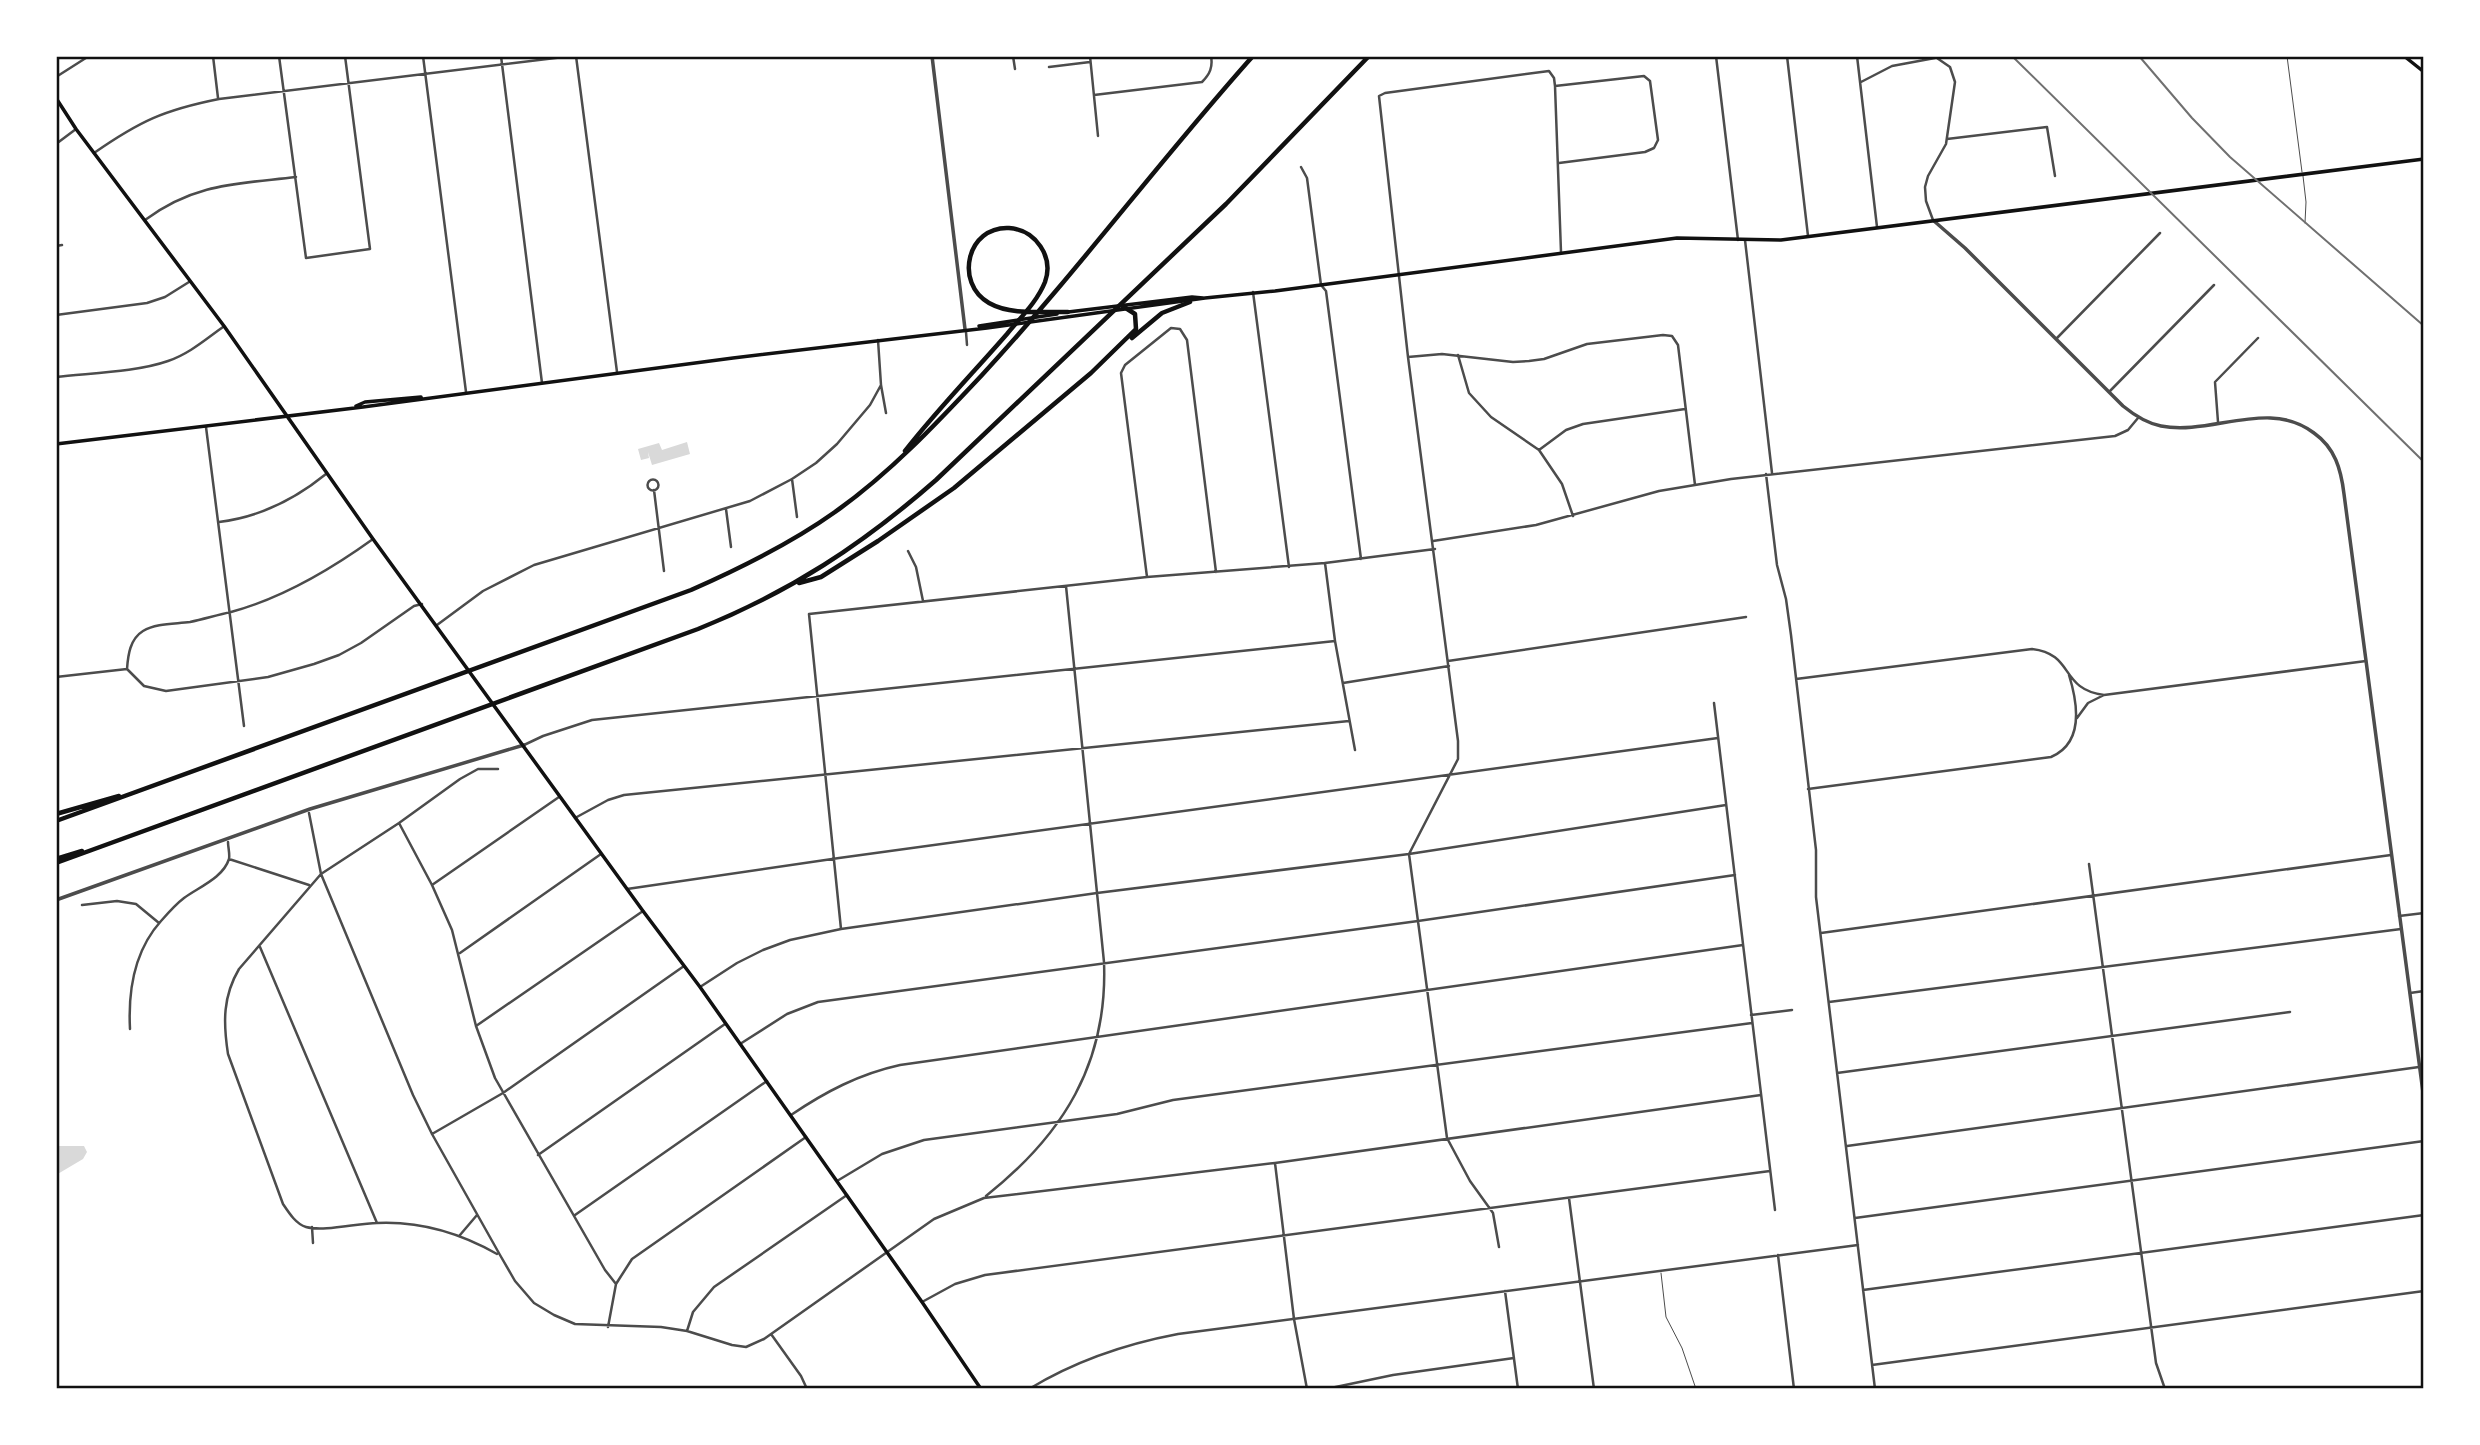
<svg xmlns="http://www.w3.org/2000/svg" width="2480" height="1445" font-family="Commissioner,sans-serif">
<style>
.water{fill:#d9d9d9}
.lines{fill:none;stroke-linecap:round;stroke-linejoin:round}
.service{stroke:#4c4c4c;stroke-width:1}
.minor{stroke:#4c4c4c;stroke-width:2.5}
.tertiary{stroke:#4c4c4c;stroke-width:3.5}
.secondary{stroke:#111;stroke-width:3.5}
.primary{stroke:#111;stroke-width:3.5}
.motorway{stroke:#111;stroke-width:4.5}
.rail{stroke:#707070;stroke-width:2}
.neatline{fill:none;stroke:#111;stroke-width:2.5}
</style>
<rect width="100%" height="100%" fill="#fff"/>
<path class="water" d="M 687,442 L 690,454 L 652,465 L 648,452 L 649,458 L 641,460 L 638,449 L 659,443 L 662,450 Z
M 56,1146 L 84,1146 L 87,1152 L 83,1159 L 56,1175 Z"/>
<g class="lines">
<path class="service" d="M 2287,56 L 2302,172
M 2303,176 L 2306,202 L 2305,223
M 1661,1273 L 1666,1317 L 1682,1348 L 1696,1389
M 2380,1389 L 2383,1389"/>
<path class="minor" d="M 213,56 L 218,98
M 279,56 L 306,258 L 370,249 L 345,56
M 423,56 L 466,392
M 501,56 L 542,383
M 576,56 L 617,372
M 1013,56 L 1015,69
M 1090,56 L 1098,136
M 1716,56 L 1738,240
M 1787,56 L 1808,236
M 1857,56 L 1877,227
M 1049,67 L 1090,62
M 56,77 L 89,56
M 1861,82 L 1892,66 L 1935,58
M 1555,86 L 1644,76 L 1650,81 L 1658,140 L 1654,148 L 1645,152 L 1559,163
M 1094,95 L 1202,82 C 1210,74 1213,67 1211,56
M 1947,139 L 2047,127 L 2055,176
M 56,144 L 76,129
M 94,153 C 140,121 164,110 219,99 L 572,56
M 1301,167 L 1307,178 L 1321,285 L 1326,291 L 1361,559
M 145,220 C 195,183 237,184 296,177
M 1933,220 L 1926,201 L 1925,187 L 1928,176 L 1946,144 L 1955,82 L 1950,67 L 1934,56
M 1745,240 L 1772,473
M 56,246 L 62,245
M 1253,292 L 1289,567
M 56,315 L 147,303 L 165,297 L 189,282
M 966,332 L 967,345
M 2057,338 L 2160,233
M 1458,355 L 1469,393 L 1491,417 L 1539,450 L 1562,484 L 1573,516
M 1408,357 L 1442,354 L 1513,362 L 1529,361 L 1544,359 L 1587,344 L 1663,335 L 1672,336 L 1678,345 L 1695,485
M 56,377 C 90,373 137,372 168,361 C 189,354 206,339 223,327
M 881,385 L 886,413
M 2109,392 L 2214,285
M 2218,422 L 2215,382 L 2258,338
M 206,427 L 244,726
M 1539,450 L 1566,430 L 1583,424 L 1685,409
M 1766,474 L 1777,565 L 1786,599 L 1791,635 L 1816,850 L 1816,897 L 1875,1389
M 792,479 L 797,517
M647.5 485a5.5 5.5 0 1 1 11 0a5.5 5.5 0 1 1-11 0Z
M 654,490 L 664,571
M 726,509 L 731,547
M 219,522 C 260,517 294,500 326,474
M 1433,541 L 1536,525 L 1659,491 L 1731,479 L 2115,436 L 2128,430 L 2138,418
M 908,551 L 916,567 L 923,601
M 1325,563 L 1335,641 L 1355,750
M 1147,577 L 1121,373 L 1125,365 L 1171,328 L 1180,329 L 1187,340 L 1216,572
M 437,625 L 483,591 L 534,565 L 750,501 L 792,479 L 816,463 L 837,444 L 870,405 L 881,385 L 878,340
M 1448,661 L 1746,617
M 127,669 L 144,686 L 166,691 L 268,677 L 314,664 L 339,655 L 361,643 L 414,606 L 422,604
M 127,669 C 128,655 130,639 143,631 C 156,623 174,624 190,622 C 204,619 217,615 231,612 C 283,598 330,570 373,539
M 56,677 L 127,669
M 1796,679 L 2032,649 C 2075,654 2059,689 2104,695
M 1343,683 L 1449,666
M 1714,703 L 1775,1210
M 2077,718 L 2088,703 L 2104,695 L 2366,661
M 524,745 L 543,736 L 592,720 L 1335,641
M 1808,789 L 2051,757 C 2084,743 2078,704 2069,675
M 309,813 L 321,874 L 413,1095 L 432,1134 L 500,1255 L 515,1281 L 534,1303 L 554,1315 L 575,1324 L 661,1327 L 687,1331 L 732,1345 L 746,1347 L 764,1339 L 934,1219 L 984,1198 L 1275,1163 L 1761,1095
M 575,818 L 608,800 L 624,795 L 1349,721
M 399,823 L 432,885 L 452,930 L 476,1026 L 495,1078 L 605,1270 L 616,1284
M 229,859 L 309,885
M 2089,864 L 2156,1363 L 2165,1389
M 432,885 L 559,797
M 627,889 L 839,858 L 1718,738
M 82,905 L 117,901 L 136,904 L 159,923
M 2399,916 L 2424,913
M 841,929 L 809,614 L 1147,577 L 1325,563 L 1435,549
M 1821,933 L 2391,855
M 260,947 L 377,1223
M 460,953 L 601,854
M 700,987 L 737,963 L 763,950 L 790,940 L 841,929 L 1097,893 L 1409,854 L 1726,805
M 2410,993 L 2424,991
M 1829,1002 L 2401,929
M 1751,1015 L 1792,1010
M 476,1026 L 643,911
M 130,1029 C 128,991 134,951 161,921 C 168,913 176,904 184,898 C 199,887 223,878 229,859 C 230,854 228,847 228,842
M 740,1044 L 787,1014 L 818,1002 L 1418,921 L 1735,875
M 1837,1073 L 2290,1012
M 791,1115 C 825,1092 859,1074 900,1065 L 1743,945
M 432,1134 L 503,1093 L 684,966
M 1847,1146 L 2419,1067
M 538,1155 L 725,1024
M 1275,1163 L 1294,1319 L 1307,1389
M 837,1181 L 882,1154 L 924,1140 L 1117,1114 L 1173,1100 L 1752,1023
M 986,1196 C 1063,1135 1108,1063 1104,962 L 1066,586
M 1569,1198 L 1594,1389
M 575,1215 L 767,1081
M 1855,1218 L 2424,1141
M 312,1227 L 313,1243
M 460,1235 L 477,1215
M 1499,1247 L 1493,1213 L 1470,1181 L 1447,1138 L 1409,854 L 1458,759 L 1458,741 L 1408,357 L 1379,96 L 1385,93 L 1549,71 L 1554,78 L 1555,86 L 1561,252
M 497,1254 C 460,1233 420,1221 377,1223 C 358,1223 324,1232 306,1227 C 296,1224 289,1213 283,1204 L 228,1054 C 223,1022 223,996 239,969 L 321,874 L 399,823 L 460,779 L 478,769 L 498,769
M 1778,1255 L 1794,1389
M 1863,1290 L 2424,1215
M 1505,1291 L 1518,1389
M 922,1302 L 955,1284 L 985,1275 L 1770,1171
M 608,1327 L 616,1284 L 632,1259 L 806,1137
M 687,1331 L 693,1312 L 714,1287 L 847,1195
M 771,1334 L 801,1376 L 807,1389
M 1872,1365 L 2424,1291
M 1029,1389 C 1075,1361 1125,1344 1178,1334 L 1858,1245
M 1326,1389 L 1393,1375 L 1514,1358"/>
<path class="tertiary" d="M 932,56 L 965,329
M 1934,221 L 1965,248 L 2123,406 C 2134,415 2146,423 2161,426 C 2211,436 2269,398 2314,433 C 2335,448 2341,469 2344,494 L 2424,1100
M 56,900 L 310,809 L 524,745"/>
<path class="secondary" d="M 56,98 L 76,129 L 224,326 L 373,539 L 643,911 L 700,987 L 922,1302 L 981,1389"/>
<path class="primary" d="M 2404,56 L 2424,72
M 1068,312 L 1192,297 L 1203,298
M 979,326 L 1057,314
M 356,406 L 365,402 L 421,397
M 56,444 L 363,407 L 733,358 L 987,328 L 1205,298 L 1275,291 L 1677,238 L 1781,240 L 2424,159"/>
<path class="motorway" d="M 1132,338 L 1162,313 L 1190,302
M 905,451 C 937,410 973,373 1007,334 C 1020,318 1037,302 1045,282 C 1054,257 1036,230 1009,228 C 967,226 954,283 989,303 C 1012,316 1043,311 1068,312
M 799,583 L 821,577 L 878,541 L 954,488 L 1091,373 L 1136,329 L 1135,314 L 1121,305
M 56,814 L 119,796
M 56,821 L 691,590 C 741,568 790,544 835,512 C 890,473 936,424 982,375 C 1077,272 1160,160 1253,56
M 56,859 L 82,851
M 56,863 L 698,629 C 790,592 862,545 936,480 L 1226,204 L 1369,56"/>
<path class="rail" d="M 2012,56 L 2424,462
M 2139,56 L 2192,118 L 2230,157 L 2424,326"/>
</g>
<rect width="2480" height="1445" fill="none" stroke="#ffffff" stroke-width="116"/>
<rect x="58" y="58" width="2364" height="1329" class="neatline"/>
</svg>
